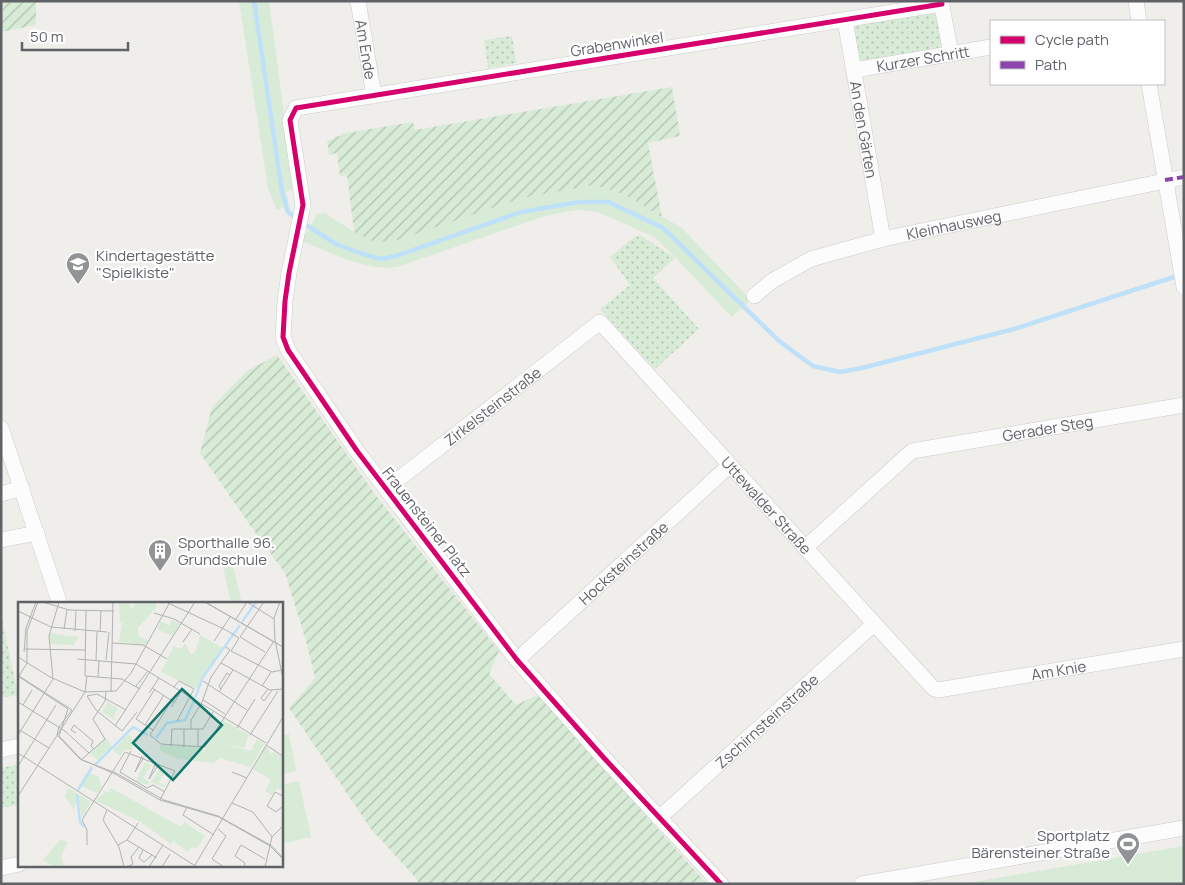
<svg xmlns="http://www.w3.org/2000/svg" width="1185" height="885" font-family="Manrope,sans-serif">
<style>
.grass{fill:#d8ebd6}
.park{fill:url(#park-dots)}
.garden{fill:url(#garden-furrows)}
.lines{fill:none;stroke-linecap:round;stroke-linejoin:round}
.stream{stroke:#bfe0f9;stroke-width:4.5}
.minor-casing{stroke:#cbcccc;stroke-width:16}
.minor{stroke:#fdfcfc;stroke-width:15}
.quiet{stroke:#8e44ad;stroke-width:4;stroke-dasharray:8 4;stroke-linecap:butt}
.cycleway-casing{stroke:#fff;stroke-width:8}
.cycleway{stroke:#d6006c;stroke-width:5}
.labels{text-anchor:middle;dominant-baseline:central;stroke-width:4.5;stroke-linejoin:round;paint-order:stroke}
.street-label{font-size:15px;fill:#5f6368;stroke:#fff}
.poi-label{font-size:15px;fill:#5f6368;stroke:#fff;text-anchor:start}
.inset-river{fill:none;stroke:#bfe0f9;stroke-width:2.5}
.inset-road{fill:none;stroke:#b1b2b2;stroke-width:1}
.view{fill:#0f766e;fill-opacity:0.15;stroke:#0f766e;stroke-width:2.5}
.inset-edge{fill:none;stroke:#5f6368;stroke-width:2.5}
</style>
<defs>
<pattern id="park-dots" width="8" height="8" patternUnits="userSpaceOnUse" patternTransform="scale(1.25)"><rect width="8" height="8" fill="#d8ebd6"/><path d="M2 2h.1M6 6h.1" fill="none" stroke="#b2c2b1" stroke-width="1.8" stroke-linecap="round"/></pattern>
<pattern id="garden-furrows" width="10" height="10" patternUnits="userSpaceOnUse" patternTransform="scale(1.25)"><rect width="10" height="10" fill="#d8ebd6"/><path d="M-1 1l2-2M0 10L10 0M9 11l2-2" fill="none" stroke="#b2c2b1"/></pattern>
</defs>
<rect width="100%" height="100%" fill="#efeeea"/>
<path class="grass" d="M 239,1 L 269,1 L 294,188 L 286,192 L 289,205 L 277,210 L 268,188 Z
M 594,185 L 624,194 L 682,228 L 751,300 L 732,317 L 673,255 L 654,237 L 598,212 L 578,210 L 548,215 L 397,267 C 367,272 330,252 302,241 L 317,214 L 325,213 L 354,232 L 392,242 L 522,198 Z
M 232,560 L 242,604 L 231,604 L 222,562 Z
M 289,734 L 296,771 L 281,774 L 281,736 Z
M 299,781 L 311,837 L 281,844 L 281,785 Z
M 1184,846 L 1184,884 L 962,884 Z"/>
<path class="park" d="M 931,13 L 936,15 L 942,42 L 938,48 L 863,61 L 858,58 L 854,28 L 858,24 Z
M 512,36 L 516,63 L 488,68 L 484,40 Z
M 641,236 L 675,258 L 653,278 L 699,329 L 655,369 L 600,309 L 630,285 L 610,257 L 634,237 Z
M 1,615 L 18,695 L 1,698 Z
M 19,764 L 19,805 L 1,808 L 1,768 Z"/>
<path class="garden" d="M 1,1 L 36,1 L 36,25 L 1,32 Z
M 672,87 L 680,136 L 648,143 L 662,217 L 624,194 L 594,185 L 522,198 L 392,242 L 373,241 L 354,232 L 347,175 L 340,176 L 337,153 L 329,155 L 327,140 L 334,139 L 334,137 L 341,136 L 341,134 L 413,122 L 415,130 Z
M 277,355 L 377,497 L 499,651 L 489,674 L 516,705 L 538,695 L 707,884 L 419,884 L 416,878 L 371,829 L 289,708 L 315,678 L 306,641 L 285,573 L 252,528 L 200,453 L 212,407 L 247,371 Z"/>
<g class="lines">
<path class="stream" d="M 254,1 L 282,192 L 288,212 L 296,218
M 303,223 L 336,244 L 357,252 L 380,259 L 396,256 L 521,212 L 579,202 L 609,202 L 663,228 L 779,341 L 813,366 L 840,372 L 862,368 L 1014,329 L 1180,275"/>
<g class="minor-casing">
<g id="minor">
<path id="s1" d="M 358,1 L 374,96"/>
<path d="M 941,1 L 951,54"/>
<path d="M 1136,1 L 1139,21"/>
<path id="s2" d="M 845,20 L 883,239"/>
<path id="s3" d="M 854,70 L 991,47"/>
<path d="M 1149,84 L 1184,287"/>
<path id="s4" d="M 754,296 L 772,281 L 811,259 L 883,239 L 1184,177"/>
<path d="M 1,428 L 60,604"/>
<path id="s5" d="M 386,489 L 600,322 L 933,688 L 938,690 L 1184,649"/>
<path d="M 1,494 L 22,488"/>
<path d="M 1,540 L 37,533"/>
<path id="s6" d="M 805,548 L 912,451 L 1184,405"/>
<path id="s7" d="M 517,660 L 730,465"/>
<path d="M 1,750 L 19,746"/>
<path id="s8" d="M 659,818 L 874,624"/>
<path d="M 1,868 L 19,864"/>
<path d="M 721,884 L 604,758 L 517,660 L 357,451 L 288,350 L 283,337 L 285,301 L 289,273 L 303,205 L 290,120 L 296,108 L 942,4"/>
<path d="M 862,884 L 1184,828"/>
</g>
</g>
<use href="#minor" class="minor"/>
<path class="quiet" d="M 1165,180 L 1184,177"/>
<g class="cycleway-casing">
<path id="cycleway" d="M 721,884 L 604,758 L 517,660 L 357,451 L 288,350 L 283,337 L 285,301 L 289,273 L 303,205 L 290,120 L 296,108 L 942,4"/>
</g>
<use href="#cycleway" class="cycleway"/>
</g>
<defs>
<g id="school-pin" transform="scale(1.25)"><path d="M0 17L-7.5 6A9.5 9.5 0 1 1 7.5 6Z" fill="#919496" stroke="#fff"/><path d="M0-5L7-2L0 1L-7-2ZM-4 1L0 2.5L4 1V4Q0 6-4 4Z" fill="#fff"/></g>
<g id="building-pin" transform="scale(1.25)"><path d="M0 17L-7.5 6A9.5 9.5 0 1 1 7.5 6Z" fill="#919496" stroke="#fff"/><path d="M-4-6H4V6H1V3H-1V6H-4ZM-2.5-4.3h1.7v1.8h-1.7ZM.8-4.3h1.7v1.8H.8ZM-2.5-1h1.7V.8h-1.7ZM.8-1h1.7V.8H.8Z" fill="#fff"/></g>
<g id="stadium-pin" transform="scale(1.25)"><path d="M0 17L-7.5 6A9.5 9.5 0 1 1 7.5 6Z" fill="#919496" stroke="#fff"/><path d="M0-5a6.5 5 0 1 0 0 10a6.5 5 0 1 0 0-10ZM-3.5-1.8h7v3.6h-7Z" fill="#fff"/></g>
</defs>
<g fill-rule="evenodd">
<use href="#school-pin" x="78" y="264"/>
<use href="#building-pin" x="160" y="551"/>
<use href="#stadium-pin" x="1128" y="844"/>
</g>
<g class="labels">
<g class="street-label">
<text transform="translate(617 44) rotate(-9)">Grabenwinkel</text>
<text stroke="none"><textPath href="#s1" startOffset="49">Am Ende</textPath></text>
<text stroke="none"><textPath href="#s3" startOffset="70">Kurzer Schritt</textPath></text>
<text stroke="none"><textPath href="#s2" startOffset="111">An den Gärten</textPath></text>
<text stroke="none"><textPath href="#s4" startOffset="215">Kleinhausweg</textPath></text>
<text stroke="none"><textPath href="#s5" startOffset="135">Zirkelsteinstraße</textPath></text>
<text stroke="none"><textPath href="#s6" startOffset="282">Gerader Steg</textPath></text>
<text stroke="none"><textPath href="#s5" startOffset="519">Uttewalder Straße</textPath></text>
<text transform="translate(427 522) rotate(52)">Frauensteiner Platz</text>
<text stroke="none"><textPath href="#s7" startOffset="144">Hocksteinstraße</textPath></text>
<text stroke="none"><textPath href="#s5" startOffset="894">Am Knie</textPath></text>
<text stroke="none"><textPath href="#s8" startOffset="145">Zschirnsteinstraße</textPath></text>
</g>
<g class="poi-label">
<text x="96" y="255">Kindertagestätte<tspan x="96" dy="17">"Spielkiste"</tspan></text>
<text x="178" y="542">Sporthalle 96.<tspan x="178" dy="17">Grundschule</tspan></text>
<text x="1110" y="835" text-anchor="end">Sportplatz<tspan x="1110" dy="17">Bärensteiner Straße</tspan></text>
</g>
</g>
<g transform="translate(18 602)">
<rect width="265" height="265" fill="#efeeea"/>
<path d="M 104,21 L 115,26 L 110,41 L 101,40 ZM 90,100 L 100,107 L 95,115 L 99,120 L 84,110 ZM 205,118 L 231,133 L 226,146 L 206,142 L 194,135 ZM 75,166 L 71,171 L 81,175 L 83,186 L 79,191 L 63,184 L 59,187 L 69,171 ZM 43,237 L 50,240 L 43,255 L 46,265 L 37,265 L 25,258 Z" fill="#d8ebd6"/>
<path d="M 182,33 L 205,46 L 183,77 L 164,62 L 171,49 L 173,53 L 178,49 Z" fill="#d8ebd6"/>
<path d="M 88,136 L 95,145 L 80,159 L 72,151 ZM 127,160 L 133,163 L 125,176 L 131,180 L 130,183 L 118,179 ZM 142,166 L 147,169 L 141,180 L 146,183 L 154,172 L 146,185 L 133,180 Z" fill="#d8ebd6"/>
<path d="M 101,0 L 110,0 L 114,8 L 117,0 L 137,0 L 139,5 L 120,26 L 120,33 L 130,39 L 127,43 L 110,41 L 115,26 L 102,20 ZM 154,18 L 162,22 L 154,34 L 139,27 L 143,19 L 151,23 ZM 32,31 L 51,34 L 61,34 L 56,43 L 31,42 ZM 167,41 L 171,49 L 164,62 L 183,77 L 180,88 L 143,70 L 156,44 L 163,47 ZM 110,132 L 117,140 L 113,148 L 106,148 L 102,154 L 95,148 ZM 194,135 L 206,142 L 233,149 L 239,137 L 246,142 L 233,165 L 202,156 L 195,161 L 159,157 L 142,148 L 142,143 L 185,145 L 185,151 ZM 248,144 L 253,152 L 256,149 L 265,155 L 265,189 L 259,186 L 254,193 L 247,189 L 253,178 L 235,167 ZM 50,186 L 59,191 L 59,196 L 60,192 L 73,200 L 64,216 L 60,197 L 56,207 L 47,195 ZM 93,186 L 163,225 L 166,220 L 187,234 L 179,247 L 174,245 L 170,250 L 156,239 L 153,242 L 124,221 L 77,198 L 87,191 L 84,187 L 90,191 Z" fill="#d8ebd6"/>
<path class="inset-river" d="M 224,20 L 238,0M 177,96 L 185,75 L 222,23M 138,136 L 149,121 L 167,118 L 176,99M 77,163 L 115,125 L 130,133M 60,188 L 74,165M 59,192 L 62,220 L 66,225"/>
<path class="inset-road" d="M 20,0 L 9,29 L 9,61 L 1,74 L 54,108M 25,0 L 51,8 L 96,9M 148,0 L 208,28M 187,0 L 265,45M 187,0 L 265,45M 229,0 L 256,17M 246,0 L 222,35 L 247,50M 262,0 L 256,16 L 257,38 L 265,77M 0,9 L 33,25 L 89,30M 68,9 L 67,74 L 104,77 L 122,87M 136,11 L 156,17 L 182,32M 218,17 L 229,0M 46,27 L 49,8M 208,28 L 221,36 L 213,49 L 254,70 L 264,68M 57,29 L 58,9M 82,30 L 83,9M 196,39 L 212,15M 165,40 L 174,27M 94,41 L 125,43 L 149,57M 7,47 L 67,48M 6,50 L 8,26 L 18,0M 0,55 L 32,75 L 67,90 L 98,89 L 113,71 L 152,0M 59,57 L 118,62 L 248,141M 78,58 L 79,30M 88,58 L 91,30M 203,61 L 252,88 L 265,87M 0,74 L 50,107 L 41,134 L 64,158 L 98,171 L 146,198 L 200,214 L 254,244 L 265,256M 80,75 L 81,58M 35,77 L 31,34 L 41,0M 185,79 L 229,108M 118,84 L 130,69M 244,84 L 253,70M 156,85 L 161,79 L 176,87 L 159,119M 134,86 L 156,100M 203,87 L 201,84 L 209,71 L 212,73M 250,87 L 243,96 L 246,99 L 254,88M 93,90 L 95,0M 201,90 L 215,68M 131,91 L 141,76M 154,98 L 132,133 L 143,142 L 187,145 L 256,39M 185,98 L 207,112M 0,100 L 47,129 L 71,151M 5,103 L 14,88M 183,103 L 193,75 L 212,48 L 208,45M 153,105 L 163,90M 54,108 L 41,125 L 39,133 L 62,157 L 97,172 L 142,198 L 201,215 L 252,244 L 265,257M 108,108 L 79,92 L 69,94 L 78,108 L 104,129 L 119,110M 118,117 L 137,87M 118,117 L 135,128M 127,123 L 146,93M 97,124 L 177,0M 219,126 L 237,97M 0,127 L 31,146M 166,127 L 166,145M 173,127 L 173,118 L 183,102M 180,127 L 180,145M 58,131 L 53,128 L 56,123 L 75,139 L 73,144 L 76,147M 0,133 L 35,77M 232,133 L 260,89M 248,143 L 265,154M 153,144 L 154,127 L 185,127 L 195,110M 113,149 L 102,170 L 129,186 L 135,183 L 147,190M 0,151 L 179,265M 124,154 L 117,170 L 126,155M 63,158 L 87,137 L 75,117 L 87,99 L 88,90M 138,160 L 131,177 L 141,162M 0,164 L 38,103M 214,170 L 229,176M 0,194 L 67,90 L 69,74M 265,194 L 257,190 L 249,204 L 258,210 L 265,204M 214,201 L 235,210 L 254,235M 169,205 L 165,213 L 196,233M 89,208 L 85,218 L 101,245 L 106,265M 200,227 L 208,234 L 194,257 L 206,265M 109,238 L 139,256M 69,243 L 69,228 L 64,218 L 107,150 L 157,169 L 142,198M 100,243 L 109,238 L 120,221M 125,248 L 121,256 L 126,260 L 134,253M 177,263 L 265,115M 109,265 L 115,262 L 113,255 L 121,245M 131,265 L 145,243M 144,265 L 152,252M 226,265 L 227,261 L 217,254 L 223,243 L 247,257M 247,265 L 254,235 L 265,224"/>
<path class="view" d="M 164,87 L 204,123 L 155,178 L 115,141 Z"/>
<rect width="265" height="265" class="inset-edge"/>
</g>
<rect width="1185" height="885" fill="none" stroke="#5f6368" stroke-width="5"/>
<rect x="990" y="20" width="175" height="65" fill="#ffffff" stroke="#bfc1c3"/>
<rect x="1000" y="36" width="25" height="8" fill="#d6006c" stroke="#bfc1c3"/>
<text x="1035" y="45" font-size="15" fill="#5f6368">Cycle path</text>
<rect x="1000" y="61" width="25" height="8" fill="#8e44ad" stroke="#bfc1c3"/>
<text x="1035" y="70" font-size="15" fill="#5f6368">Path</text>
<path d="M22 42v8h106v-8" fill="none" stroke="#5f6368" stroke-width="2.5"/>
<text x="30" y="42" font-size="15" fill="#5f6368" stroke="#ffffff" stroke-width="4" paint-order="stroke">50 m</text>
</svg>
